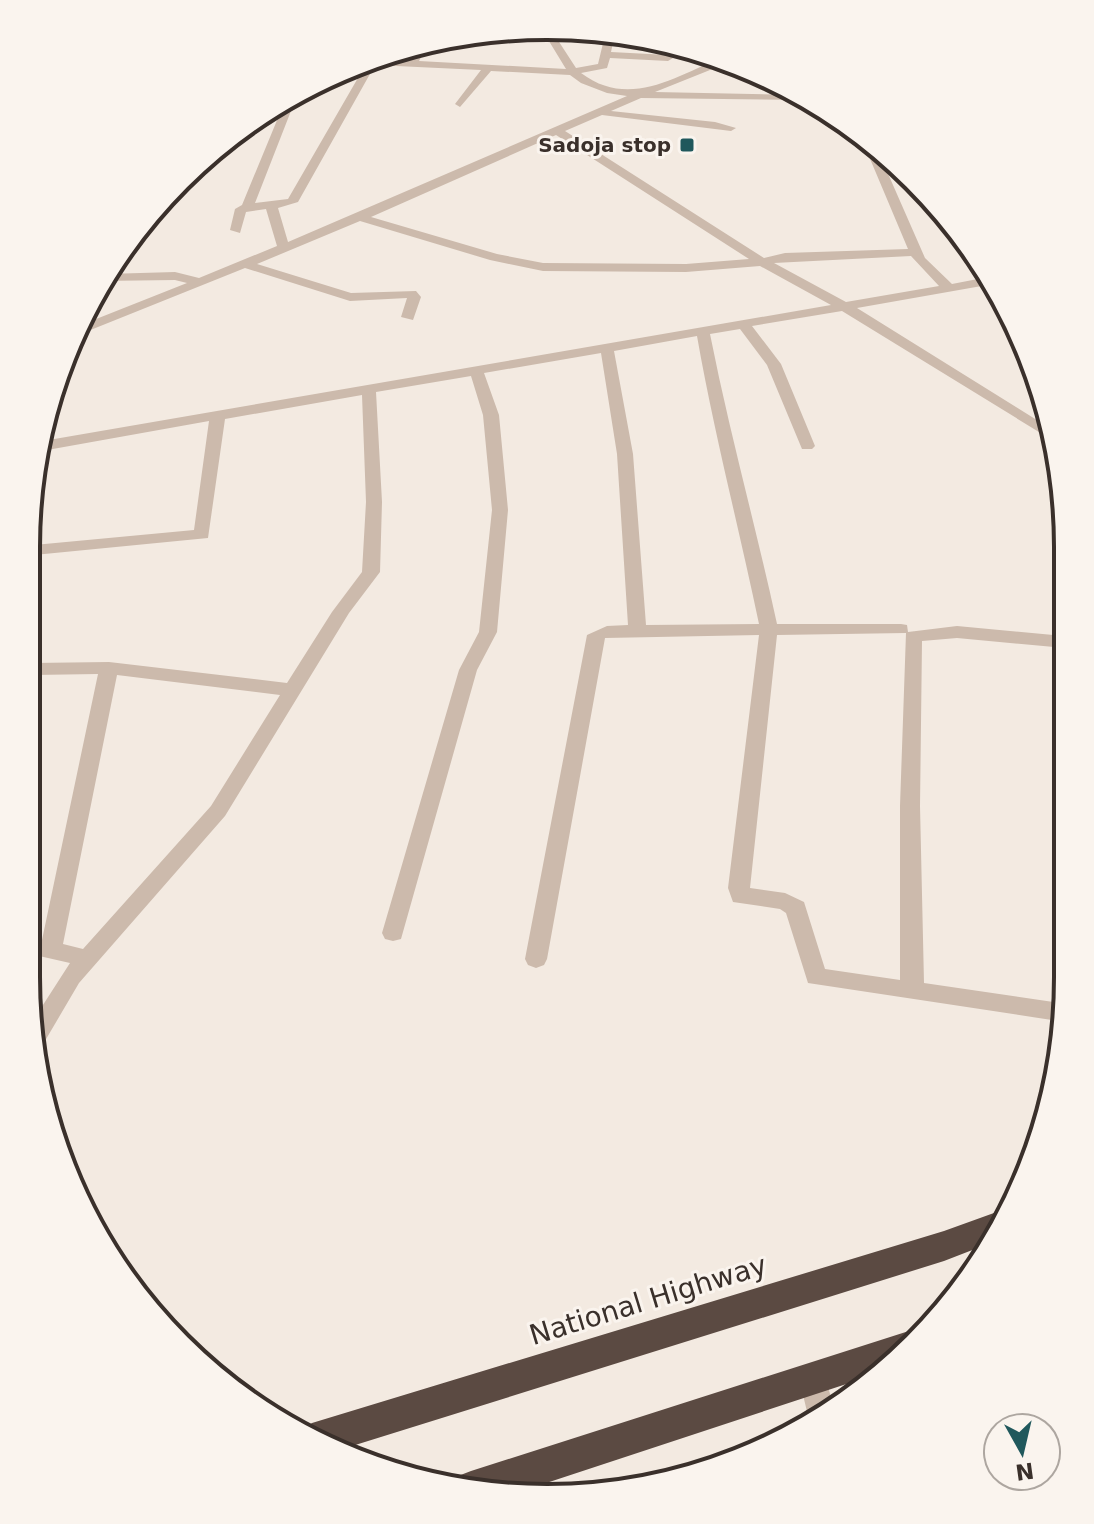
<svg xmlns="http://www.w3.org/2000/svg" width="1094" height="1524" font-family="'DejaVu Sans',sans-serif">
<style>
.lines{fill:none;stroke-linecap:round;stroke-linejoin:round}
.minor{fill:#ccbaac;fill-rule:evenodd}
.highway{fill:#5b4a42;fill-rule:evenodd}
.poi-dot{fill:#20585c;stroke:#faf4ee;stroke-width:3}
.labels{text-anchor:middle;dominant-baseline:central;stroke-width:6;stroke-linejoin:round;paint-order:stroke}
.far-poi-label{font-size:20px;font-weight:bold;fill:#3a302b;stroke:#faf4ee;text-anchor:end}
.near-street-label{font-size:28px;fill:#3a302b;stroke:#faf4ee}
.rim{fill:none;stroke:#3a302b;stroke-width:4}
</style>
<rect width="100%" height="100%" fill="#f3eae1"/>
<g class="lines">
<path class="minor" d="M 541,28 L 550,28 L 576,68 L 598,64 L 606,31 L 615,33 L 611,52 L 668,55 L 673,58 L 668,61 L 610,58 L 607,68 L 581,73 C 629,109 674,77 721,58 L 730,62 L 655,92 L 802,95 L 810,100 L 641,98 L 611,111 L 715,122 L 736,128 L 731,131 L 602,115 L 565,131 L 764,258 L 785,253 L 908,249 L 860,135 L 862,133 L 875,144 L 925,258 L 952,284 L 988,277 L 993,284 L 857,308 L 1048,427 L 1052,440 L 842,311 L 752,326 L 781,364 L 815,446 L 812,449 L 802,449 L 767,365 L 740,329 L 710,334 C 729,431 756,527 777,624 L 901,624 L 907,625 L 908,632 L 957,626 L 1064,636 L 1065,648 L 957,638 L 922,641 L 920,806 L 924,983 L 1067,1004 L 1065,1022 L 808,983 L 786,913 L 780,909 L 733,902 L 728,888 L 759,635 L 605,638 L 547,959 L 544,965 L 536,968 L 528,965 L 525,959 L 587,635 L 607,626 L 628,625 L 617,454 L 601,353 L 484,373 L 499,415 L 508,510 L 497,632 L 477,670 L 401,939 L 393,941 L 385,939 L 382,933 L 459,670 L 479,632 L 492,510 L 483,415 L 471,376 L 376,392 L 382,502 L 380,572 L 349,613 L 225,816 L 79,983 L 42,1046 L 35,1048 L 32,1022 L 70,963 L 26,953 L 27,937 L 42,940 L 98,674 L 33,675 L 32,663 L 109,662 L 287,683 L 332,612 L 362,572 L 366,502 L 362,395 L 225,419 L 208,538 L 34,555 L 34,545 L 194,530 L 209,421 L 36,452 L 37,442 L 831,305 L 760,266 L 686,272 L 543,271 L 490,260 L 360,221 L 257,264 L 351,293 L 416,291 L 421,297 L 413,320 L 401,317 L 407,298 L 350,301 L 245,268 L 78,335 L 81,325 L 187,283 L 175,280 L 100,281 L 106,274 L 175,272 L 199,278 L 277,246 L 266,209 L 246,212 L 240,233 L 230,230 L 235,209 L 242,205 L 287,96 L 298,93 L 255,203 L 288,199 L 366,64 L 359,63 L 369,58 L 410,60 L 419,44 L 429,42 L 419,61 L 566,69 ZM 375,65 L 481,70 L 455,104 L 460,107 L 491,71 L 570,75 L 581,83 L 607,93 L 627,96 L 288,242 L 278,208 L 298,202 ZM 556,135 L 749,259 L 686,264 L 543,263 L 497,254 L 371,217 ZM 911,256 L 939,286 L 846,302 L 774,263 ZM 697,336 C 714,433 739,528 759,624 L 646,625 L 633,454 L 614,351 ZM 906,633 L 900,806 L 900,980 L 825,969 L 804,902 L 785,893 L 750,888 L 777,635 ZM 117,675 L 280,695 L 211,806 L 83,949 L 63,944 Z
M 813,1364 L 823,1368 L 833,1405 L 809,1420 L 799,1378 L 803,1368 Z"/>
<path class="highway" d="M 1005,1209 L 1012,1211 L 993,1242 L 944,1261 L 336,1451 L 317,1444 L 298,1432 L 312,1423 L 944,1231 Z
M 912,1330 L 923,1334 L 889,1370 L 522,1491 L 453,1488 L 458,1476 L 471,1471 Z"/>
</g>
<rect class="poi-dot" x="679" y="137" width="16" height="16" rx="4"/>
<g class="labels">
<g class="far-poi-label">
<text x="671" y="145">Sadoja stop</text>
</g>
<g class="near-street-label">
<text transform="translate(648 1300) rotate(-17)">National Highway</text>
</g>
</g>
<path d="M0 0H1094V1524H0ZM547 40H547A507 507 0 0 1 1054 547V977A507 507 0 0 1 547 1484H547A507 507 0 0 1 40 977V547A507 507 0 0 1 547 40Z" fill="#faf4ee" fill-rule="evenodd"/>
<path class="rim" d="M547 40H547A507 507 0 0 1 1054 547V977A507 507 0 0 1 547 1484H547A507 507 0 0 1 40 977V547A507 507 0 0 1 547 40Z"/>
<g transform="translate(1022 1452) rotate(172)"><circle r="38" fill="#faf4ee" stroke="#ada6a0" stroke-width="2"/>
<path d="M0-6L14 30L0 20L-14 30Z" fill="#20585c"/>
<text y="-12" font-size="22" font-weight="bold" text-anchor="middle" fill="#3a302b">N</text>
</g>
</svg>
